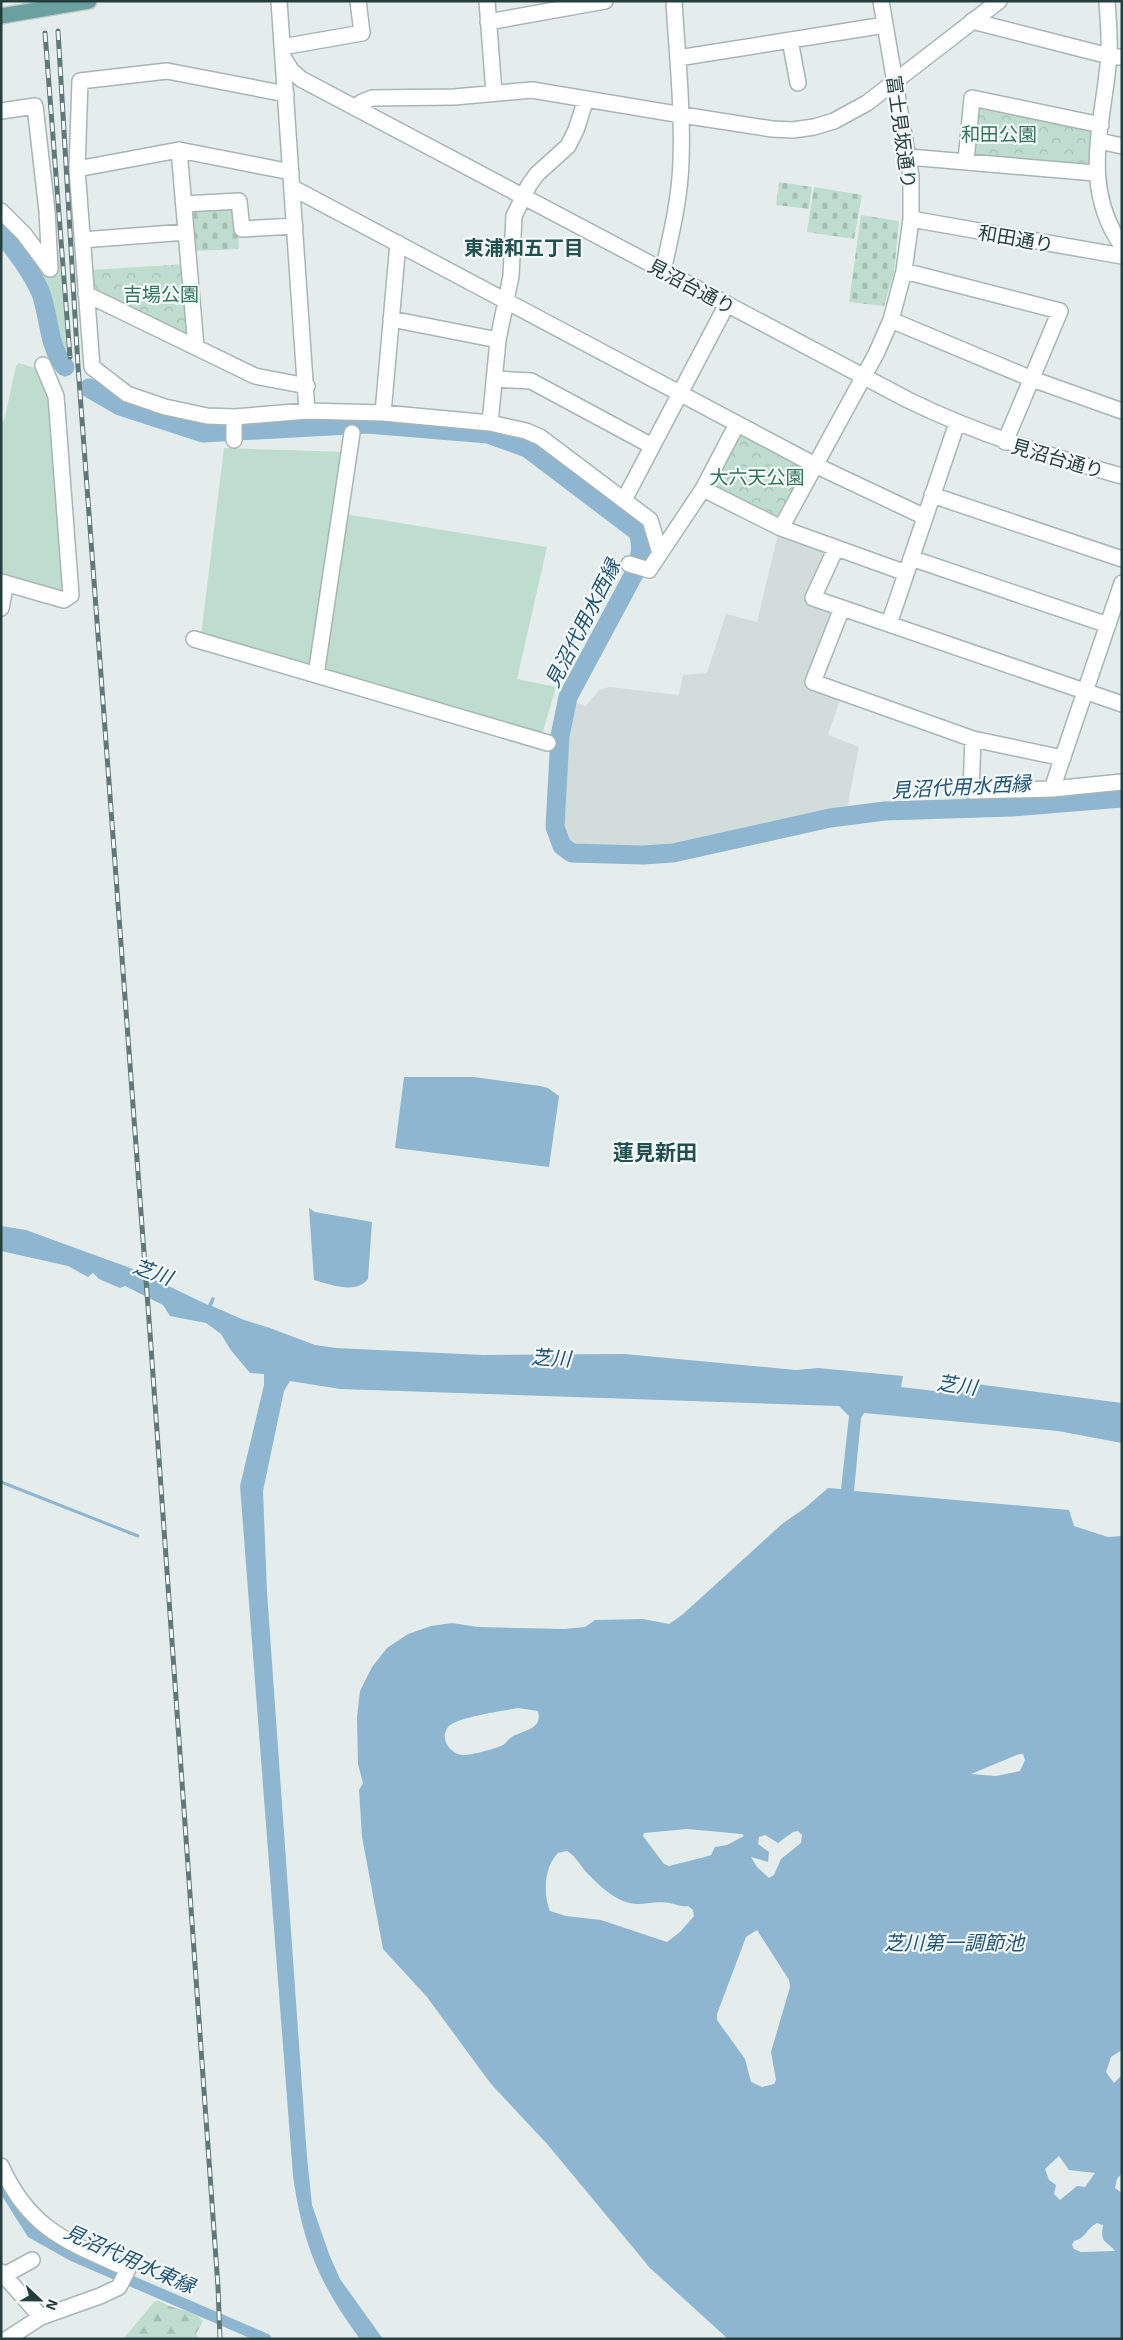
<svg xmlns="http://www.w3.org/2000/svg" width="1123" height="2340" font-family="'Exo 2','Noto Sans JP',sans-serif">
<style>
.built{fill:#d2dddb}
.green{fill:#beddce}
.forest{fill:url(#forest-firs)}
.cemetery{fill:url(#cemetery-stones)}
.park{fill:url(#park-crowns)}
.water{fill:#8eb6d0;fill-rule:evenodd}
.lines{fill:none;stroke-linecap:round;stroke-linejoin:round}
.stream{stroke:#8eb6d0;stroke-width:3}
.canal{stroke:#8eb6d0;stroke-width:11}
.river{stroke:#8eb6d0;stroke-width:19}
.minor-casing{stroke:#a7b5b4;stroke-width:18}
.major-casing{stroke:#c2c9c9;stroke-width:18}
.minor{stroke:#fff;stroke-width:15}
.major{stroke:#6aa1a0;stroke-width:15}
.rail-casing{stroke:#5f7979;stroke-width:5}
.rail{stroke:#f5f9f8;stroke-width:3;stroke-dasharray:9;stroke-linecap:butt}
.labels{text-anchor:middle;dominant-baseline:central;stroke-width:4.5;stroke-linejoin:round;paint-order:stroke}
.street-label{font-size:19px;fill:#243e3e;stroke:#f5f9f8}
.park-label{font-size:19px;fill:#2f745b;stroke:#f5f9f8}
.neighbourhood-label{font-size:20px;font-weight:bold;fill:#205050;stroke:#f5f9f8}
.water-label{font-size:20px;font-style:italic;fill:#205478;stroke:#f5f9f8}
.quarter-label{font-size:21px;font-weight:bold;fill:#205050;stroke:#f5f9f8}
</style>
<defs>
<pattern id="forest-firs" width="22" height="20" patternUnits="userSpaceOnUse" patternTransform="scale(1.25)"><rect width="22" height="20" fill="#beddce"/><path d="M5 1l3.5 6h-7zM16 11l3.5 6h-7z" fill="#a3bfb2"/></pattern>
<pattern id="cemetery-stones" width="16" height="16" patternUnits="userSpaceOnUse" patternTransform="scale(1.25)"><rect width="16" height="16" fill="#beddce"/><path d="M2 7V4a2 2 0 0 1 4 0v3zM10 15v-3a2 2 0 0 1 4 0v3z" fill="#a3bfb2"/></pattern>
<pattern id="park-crowns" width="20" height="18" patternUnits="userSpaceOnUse" patternTransform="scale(1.25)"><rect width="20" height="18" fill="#beddce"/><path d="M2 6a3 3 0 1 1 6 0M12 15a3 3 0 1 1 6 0" fill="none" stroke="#a3bfb2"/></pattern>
</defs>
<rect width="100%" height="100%" fill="#e4edeb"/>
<path class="built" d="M 778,534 L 828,553 L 806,600 L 833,608 L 835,613 L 808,686 L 841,697 L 828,735 L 859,747 L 847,809 L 657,850 L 580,848 L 572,844 L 565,837 L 562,772 L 566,738 L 575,702 L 586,706 L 599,690 L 609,687 L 679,695 L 683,675 L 707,673 L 726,614 L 757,622 Z"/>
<path class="green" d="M 59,250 L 67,355 L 63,353 L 52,307 L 39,272 L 55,272 L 54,251 Z
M 19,363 L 41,370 L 52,402 L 65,591 L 63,594 L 1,576 L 1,420 L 4,421 L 16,366 Z
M 224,448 L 345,452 L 312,669 L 201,636 Z
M 345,514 L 547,547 L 517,679 L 556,687 L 542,735 L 323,673 Z"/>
<path class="forest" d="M 155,2301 L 160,2301 C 174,2311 191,2308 203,2321 L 196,2334 L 199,2339 L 123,2339 Z"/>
<path class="cemetery" d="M 779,182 L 812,187 L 809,209 L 776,205 Z
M 814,187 L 862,195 L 854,239 L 807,232 Z
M 237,207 L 239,249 L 196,251 L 193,210 Z
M 861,215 L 899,221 L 894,272 L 884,306 L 849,302 Z"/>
<path class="park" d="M 974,105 L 1094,127 L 1091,166 L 974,157 Z
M 186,264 L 191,334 L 185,337 L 91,289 L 91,270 Z
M 738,432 L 807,468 L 782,520 L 712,488 L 709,483 Z"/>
<path class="water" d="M 404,1077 L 474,1077 L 540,1086 L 548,1088 L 559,1096 L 549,1167 L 395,1148 Z
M 309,1208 L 315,1212 L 372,1222 L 368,1279 C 356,1295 329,1284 314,1280 Z
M 1,1226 L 26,1230 L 133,1269 L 208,1305 L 212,1297 L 215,1298 L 212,1306 L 244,1320 L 270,1328 L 315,1345 L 336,1348 L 483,1355 L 624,1354 L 796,1370 L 818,1368 L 903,1376 L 901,1387 L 960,1394 L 961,1382 L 1122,1403 L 1122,1443 L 1058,1431 L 864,1413 L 861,1418 L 854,1491 L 1069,1510 L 1074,1526 L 1108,1537 L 1122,1536 L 1122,2050 L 1111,2057 L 1106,2072 L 1114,2083 L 1122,2075 L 1122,2173 L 1117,2179 L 1115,2188 L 1122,2193 L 1122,2339 L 728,2339 L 650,2268 L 548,2145 L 491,2084 L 427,1997 L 383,1949 L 362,1837 L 359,1790 L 363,1783 L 358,1764 L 357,1717 L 360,1691 L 372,1667 L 387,1648 L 408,1634 L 431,1626 L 452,1623 L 478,1627 L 564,1629 L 585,1627 L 595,1620 L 643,1619 L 669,1624 L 682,1615 L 782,1524 L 805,1508 L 828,1488 L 841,1489 L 849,1416 L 839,1406 L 340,1389 L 290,1381 L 284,1391 L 263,1491 L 267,1592 L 307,2157 L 312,2205 L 329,2254 L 340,2279 L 383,2339 L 360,2339 C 319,2283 303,2245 293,2176 L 240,1486 L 264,1385 L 264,1374 L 250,1373 L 230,1349 L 221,1334 L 206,1323 L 170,1316 L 163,1305 L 125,1286 L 120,1288 L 99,1279 L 93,1273 L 88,1277 L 68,1266 L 1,1251 ZM 518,1708 L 538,1711 C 543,1730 523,1730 512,1737 C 508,1739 507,1743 503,1745 C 498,1748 469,1756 462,1755 C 450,1754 439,1738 448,1727 C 456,1717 504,1711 518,1708 ZM 1019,1754 L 1023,1754 L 1025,1760 L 1020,1771 L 996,1776 L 971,1774 ZM 687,1829 L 742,1834 L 744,1836 L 727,1845 L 715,1847 L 711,1855 L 705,1857 L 669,1866 L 664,1864 L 643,1836 L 644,1833 ZM 798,1831 L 802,1835 L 801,1843 L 781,1859 L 774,1875 L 769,1878 L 757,1867 L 751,1857 L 768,1862 L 769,1852 L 758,1844 L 759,1837 L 765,1835 L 778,1843 L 793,1832 ZM 567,1851 C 576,1856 581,1867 588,1874 C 601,1887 618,1904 638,1904 C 648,1904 659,1901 669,1903 C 677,1904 679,1907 688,1906 L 693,1910 L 694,1916 L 680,1932 L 667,1942 L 601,1920 L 566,1916 L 550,1911 C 543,1894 544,1867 558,1853 ZM 757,1930 L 789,1980 L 790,1987 L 771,2052 L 776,2080 L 774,2084 L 762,2087 L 751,2082 L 745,2059 L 717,2020 L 717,2014 L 746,1937 ZM 1059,2156 L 1069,2170 L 1095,2173 L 1085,2187 L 1077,2186 L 1060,2200 L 1054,2194 L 1056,2185 L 1049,2180 L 1045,2169 ZM 1097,2223 L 1103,2225 C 1100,2245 1106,2239 1115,2251 L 1081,2252 L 1074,2249 L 1072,2245 L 1074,2241 C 1086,2238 1087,2228 1097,2223 Z"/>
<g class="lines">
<path class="stream" d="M 1,1482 L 138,1536"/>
<path class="canal" d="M 1,2184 L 32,2233 L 73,2256 L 266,2339"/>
<path class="river" d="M 1,232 C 15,251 30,269 40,291 C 50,316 47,345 65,367
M 89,388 L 120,406 L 203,433 L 367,424 L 488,434 L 527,448 L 638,532 C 643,547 640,557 635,572 L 568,697 L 560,736 L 555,827 L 562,846 L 572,853 L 643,855 L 673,853 L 830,818 L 885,811 L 1012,807 L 1122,798"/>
<g class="minor-casing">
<path id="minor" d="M 279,1 L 307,411
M 487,1 L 494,93
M 1107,1 C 1108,19 1110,37 1109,55 C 1104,123 1079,184 1122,246
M 972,21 L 1109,56 L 1122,57
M 488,22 L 605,1
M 790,40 L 798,83
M 282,47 L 362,33 L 358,1
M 283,57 L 291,70 L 301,79 L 908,400 C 980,435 1046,455 1122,476
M 678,58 L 885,25
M 286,94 L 167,71 L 80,81 L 77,169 L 92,367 L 127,394 L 165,407 L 207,416 L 234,417 L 307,411 L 383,413 L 490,423 L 526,431 L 540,437 L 650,520 L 660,553
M 355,107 L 362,102 L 372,98 L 454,97 L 532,90 L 682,115 L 772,129 L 793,130 L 814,127 L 834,121 L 867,103 L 999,1
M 1,111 L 35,106 L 47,211 L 50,269
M 1099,141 L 1122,146
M 179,150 L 196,347
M 909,157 L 1095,173
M 966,161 L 972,98 L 1101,125
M 77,169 L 179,150 L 291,172
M 293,188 L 815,465 L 925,517
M 184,204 L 239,201 L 242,229 L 295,226
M 1,211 L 24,234 L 50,269
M 911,219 L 1122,256
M 82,240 L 186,232
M 663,271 C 671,235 680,198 681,161 C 683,108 677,54 674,1
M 904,271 L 1060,311 L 1005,442
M 86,294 L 255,376 L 307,386
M 391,319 L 498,340
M 891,320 L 1032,379 L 1122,411
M 494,379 L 531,381 L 652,446
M 383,413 L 398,243
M 234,417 L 234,440
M 490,423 L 498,340 L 511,276 L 514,216 L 529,185 L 537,174 L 568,146 L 576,130 L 586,99
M 703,489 L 781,528 L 906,573
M 932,495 L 1122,559
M 624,500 L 727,304
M 781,528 L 876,354 L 891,320 L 904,271 L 911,219 L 911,176 L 881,1
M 836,548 L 813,598 L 1122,704
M 911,558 L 1108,625
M 629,564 L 649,570 L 703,489 L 737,424
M 1,582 L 64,600 L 71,595 L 56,396 L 43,365
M 1,608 L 6,583
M 842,608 L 813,682 L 973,739 L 1063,758
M 889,624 L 957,423
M 194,639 L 548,743
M 316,675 L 352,433
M 973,739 L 971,791 L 1052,789 L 1122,782
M 1052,789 L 1122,583
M 1,2166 C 30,2230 68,2242 128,2269 L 119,2287 L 100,2296 L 41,2317 L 7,2339
M 1,2272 L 41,2317
M 1,2277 L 32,2260"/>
</g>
<g class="major-casing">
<path id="major" d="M 1,16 L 89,1"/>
</g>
<use href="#minor" class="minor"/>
<use href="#major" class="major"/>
<g class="rail-casing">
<path id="rail" d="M 58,31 L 78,366 L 151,1347 L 218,2287 L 220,2339
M 45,33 L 70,357"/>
</g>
<use href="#rail" class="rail"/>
</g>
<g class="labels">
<g class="street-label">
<text transform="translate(902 132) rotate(82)">富士見坂通り</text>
<text transform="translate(1016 238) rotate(10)">和田通り</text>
<text transform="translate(692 286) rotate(28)">見沼台通り</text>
<text transform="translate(1058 458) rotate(16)">見沼台通り</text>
</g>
<g class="park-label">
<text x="999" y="133">和田公園</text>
<text x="161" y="293">吉場公園</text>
<text x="757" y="476">大六天公園</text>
</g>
<g class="neighbourhood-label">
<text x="524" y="247">東浦和五丁目</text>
</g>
<g class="water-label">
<text transform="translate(582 623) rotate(-63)">見沼代用水西縁</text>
<text transform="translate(961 786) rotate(-3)">見沼代用水西縁</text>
<text transform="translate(153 1271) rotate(20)">芝川</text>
<text transform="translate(551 1357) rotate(3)">芝川</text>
<text transform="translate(957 1384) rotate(8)">芝川</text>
<text x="954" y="1942">芝川第一調節池</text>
<text transform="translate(130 2258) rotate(24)">見沼代用水東縁</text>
</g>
<g class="quarter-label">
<text x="655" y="1151">蓮見新田</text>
</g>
</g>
<rect width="1123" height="2340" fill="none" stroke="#243e3e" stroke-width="5"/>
<g transform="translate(40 2300) rotate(112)" stroke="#f5f9f8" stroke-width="4" paint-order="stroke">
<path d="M0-4L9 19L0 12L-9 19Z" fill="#243e3e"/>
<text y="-8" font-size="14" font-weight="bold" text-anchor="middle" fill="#243e3e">N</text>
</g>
</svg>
